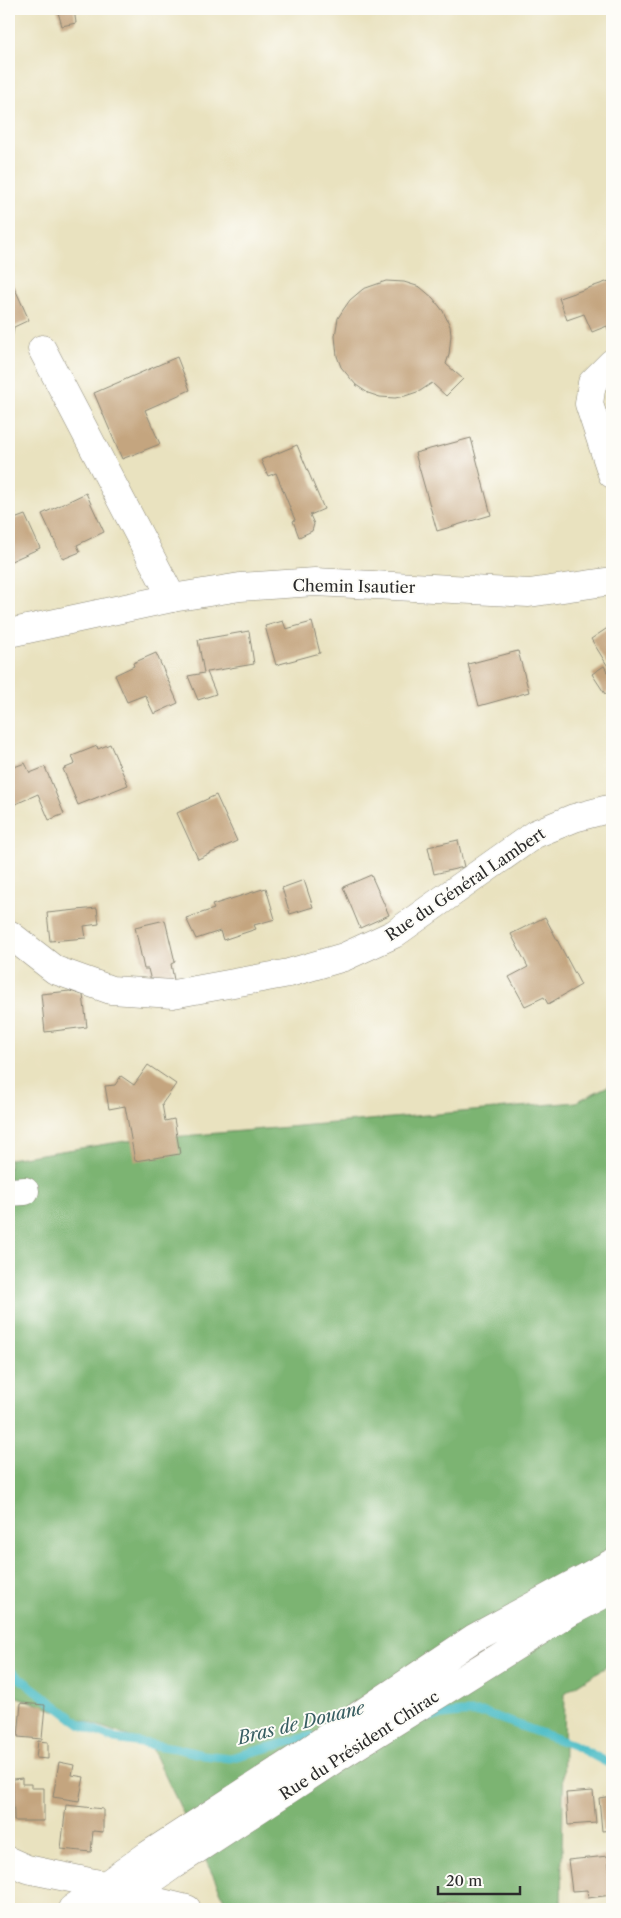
<svg xmlns="http://www.w3.org/2000/svg" width="621" height="1918" font-family="'Libre Caslon Text',serif">
<style>
.forest{fill:#7bb472;stroke:#53704e}
.lines{fill:none;stroke-linecap:round;stroke-linejoin:round}
.stream{stroke:#50bec7;stroke-width:9}
.building{fill:#c4a57f}
.minor-casing{stroke:#8a8675;stroke-width:29}
.major-casing{stroke:#8a8675;stroke-width:29}
.minor{stroke:#fff;stroke-width:28}
.major{stroke:#fff;stroke-width:28}
.labels{text-anchor:middle;dominant-baseline:central;stroke-width:4;stroke-linejoin:round;paint-order:stroke}
.street-label{font-size:16px;fill:#2b2b2b;stroke:#fdfcf7}
.water-label{font-size:18px;font-style:italic;fill:#385e62;stroke:#fdfcf7}
</style>
<rect width="100%" height="100%" fill="#fdfcf7"/>
<filter id="ink" filterUnits="userSpaceOnUse"><feTurbulence type="fractalNoise" baseFrequency=".02" numOctaves="2"/><feDisplacementMap in="SourceGraphic" scale="10" xChannelSelector="R" yChannelSelector="G"/><feConvolveMatrix kernelMatrix="1 2 1 2 8 2 1 2 1" color-interpolation-filters="sRGB"/></filter>
<filter id="wash" filterUnits="userSpaceOnUse"><feTurbulence type="fractalNoise" baseFrequency=".0096" numOctaves="4" result="noise"/><feDisplacementMap in="SourceGraphic" scale="20" xChannelSelector="R" yChannelSelector="G"/><feGaussianBlur stdDeviation="1.12" result="paint"/><feColorMatrix in="noise" values="0 0 0 0 0 0 0 0 0 0 0 0 0 0 0 0 0 1.4 0 .05"/><feComposite in="paint" operator="in"/></filter>
<g filter="url(#wash)">
<rect width="100%" height="100%" fill="#e9e2bf"/>
<path class="forest" d="M 612,1084 L 612,1663 L 565,1693 L 561,1909 L 229,1909 L 150,1744 L 9,1694 L 9,1159 L 126,1141 L 576,1102 Z"/>
<g class="lines">
<path class="stream" d="M 9,1670 L 80,1724 L 115,1739 L 175,1748 L 203,1755 L 230,1758 L 311,1736
M 417,1718 L 461,1713 L 485,1713 L 576,1746 L 612,1765"/>
</g>
<g id="blocks">
<path class="building" d="M 57,9 L 74,9 L 76,23 L 62,26 Z
M 9,280 L 11,280 L 29,320 L 14,327 L 12,339 L 9,341 Z
M 612,280 L 612,334 L 610,334 L 607,326 L 592,332 L 584,314 L 567,320 L 559,298 Z
M 386,281 L 404,282 L 420,287 L 433,298 L 443,311 L 450,326 L 451,335 L 449,355 L 446,364 L 463,379 L 446,396 L 432,383 L 420,391 L 405,396 L 395,398 L 380,397 L 368,393 L 356,385 L 341,367 L 337,356 L 335,336 L 338,318 L 343,310 L 350,300 L 363,289 Z
M 177,357 L 190,390 L 145,410 L 160,444 L 122,459 L 94,393 Z
M 471,438 L 491,515 L 437,531 L 415,453 Z
M 297,445 L 324,509 L 310,515 L 314,524 L 312,531 L 299,537 L 293,521 L 295,520 L 276,473 L 268,476 L 261,460 Z
M 9,481 L 14,492 L 9,495 Z
M 86,493 L 104,532 L 77,545 L 80,552 L 63,559 L 42,514 Z
M 25,515 L 40,548 L 9,562 L 9,521 Z
M 283,621 L 286,629 L 312,622 L 320,653 L 276,665 L 265,626 Z
M 612,625 L 612,673 L 591,639 Z
M 249,631 L 254,664 L 207,672 L 216,694 L 198,700 L 188,676 L 204,673 L 198,640 Z
M 518,651 L 529,692 L 479,706 L 468,664 Z
M 156,653 L 178,703 L 154,714 L 145,695 L 127,702 L 115,675 L 134,666 L 133,663 Z
M 604,666 L 612,679 L 612,689 L 605,694 L 592,674 Z
M 110,744 L 128,785 L 78,805 L 63,769 L 75,764 L 72,756 L 97,746 L 98,749 Z
M 25,763 L 30,773 L 45,767 L 64,814 L 49,820 L 38,794 L 9,807 L 9,769 Z
M 216,795 L 237,841 L 198,859 L 177,813 Z
M 612,839 L 612,856 L 608,840 Z
M 458,840 L 464,867 L 434,874 L 428,847 Z
M 371,875 L 389,915 L 360,928 L 343,887 Z
M 304,880 L 313,907 L 290,914 L 282,888 Z
M 266,888 L 275,919 L 254,925 L 256,929 L 223,940 L 220,931 L 196,939 L 186,918 L 214,909 L 212,905 Z
M 97,908 L 99,924 L 84,926 L 86,938 L 50,941 L 47,913 Z
M 545,917 L 581,985 L 548,1004 L 544,997 L 525,1006 L 509,977 L 528,967 L 511,934 Z
M 165,920 L 175,962 L 171,964 L 174,980 L 152,985 L 148,969 L 144,969 L 135,927 Z
M 70,991 L 83,995 L 87,1027 L 45,1032 L 41,994 Z
M 148,1065 L 176,1084 L 162,1104 L 165,1121 L 174,1119 L 180,1154 L 135,1161 L 125,1106 L 109,1109 L 105,1086 L 115,1085 L 121,1076 L 134,1085 Z
M 21,1703 L 45,1705 L 42,1739 L 18,1737 Z
M 38,1741 L 48,1742 L 48,1759 L 36,1758 Z
M 59,1762 L 74,1765 L 72,1775 L 84,1777 L 79,1801 L 53,1797 Z
M 22,1778 L 22,1784 L 31,1784 L 31,1788 L 44,1788 L 44,1821 L 14,1821 L 13,1779 Z
M 593,1791 L 596,1823 L 568,1825 L 566,1793 Z
M 612,1796 L 612,1830 L 602,1831 L 599,1798 Z
M 66,1805 L 103,1809 L 103,1832 L 93,1831 L 91,1852 L 61,1849 Z
M 608,1856 L 612,1895 L 588,1898 L 587,1890 L 572,1891 L 568,1860 Z"/>
</g>
</g>
<g filter="url(#ink)">
<use href="#blocks" fill-opacity="0" stroke="#8a8675" stroke-width="1"/>
<g class="lines">
<g class="minor-casing">
<path id="minor" d="M 42,349 L 172,598
M 612,363 L 592,383 L 589,404 L 612,474
M 9,934 L 55,970 L 111,990 L 173,994 L 289,973 L 344,957 L 394,934 L 535,834 L 574,818 L 612,808
M 9,1192 L 25,1191
M 9,1861 L 27,1869 L 104,1885 L 130,1895 L 187,1909"/>
</g>
<g class="major-casing">
<path id="major" d="M 9,633 L 172,598 L 240,587 L 315,582 L 529,593 L 612,581
M 72,1909 L 148,1855 L 299,1757 L 358,1716 L 474,1638 L 612,1563
M 111,1909 L 173,1865 L 335,1759 L 572,1611 L 612,1590"/>
</g>
<use href="#minor" class="minor"/>
<use href="#major" class="major"/>
</g>
</g>
<g class="labels">
<g class="street-label">
<text transform="translate(354 586) rotate(1)">Chemin Isautier</text>
<text transform="translate(465 884) rotate(-34)">Rue du Général Lambert</text>
<text transform="translate(359 1745) rotate(-33)">Rue du Président Chirac</text>
</g>
<g class="water-label">
<text transform="translate(301 1723) rotate(-14)">Bras de Douane</text>
</g>
</g>
<rect width="621" height="1918" fill="none" stroke="#fdfcf7" stroke-width="30"/>
<path d="M438 1886v8h82v-8" fill="none" stroke="#2b2b2b" stroke-width="2.5"/>
<text x="446" y="1886" font-size="15" fill="#2b2b2b" stroke="#fdfcf7" stroke-width="4" paint-order="stroke">20 m</text>
</svg>
